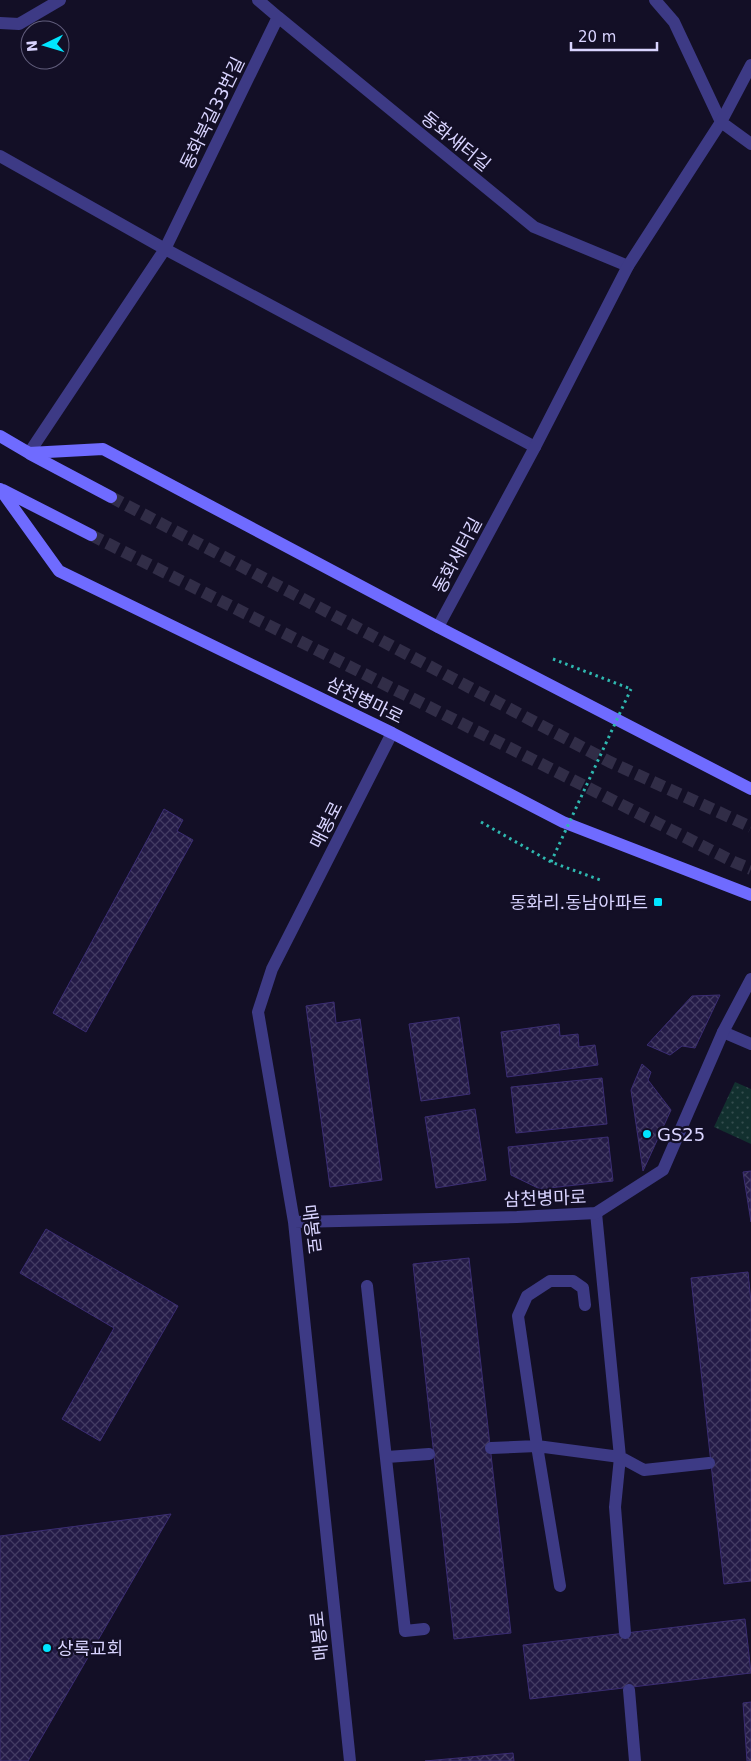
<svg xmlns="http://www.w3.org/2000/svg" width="751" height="1761" font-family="'DejaVu Sans','Noto Sans KR',sans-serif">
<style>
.park{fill:url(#park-dots)}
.building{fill:url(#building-cross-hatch);stroke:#3b2d73}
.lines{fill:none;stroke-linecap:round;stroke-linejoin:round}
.secondary-tunnel{stroke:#312d47;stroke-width:12;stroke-dasharray:12 6;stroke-linecap:butt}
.path{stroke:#2fb8b0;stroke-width:3;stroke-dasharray:2.5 4;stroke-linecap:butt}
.service{stroke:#3d3a85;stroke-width:12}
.minor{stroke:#3d3a85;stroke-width:12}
.secondary{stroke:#6f6bff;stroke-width:12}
.path-bridge{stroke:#2fb8b0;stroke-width:3;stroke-dasharray:2.5 4;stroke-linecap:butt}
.poi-dot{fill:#00e5ff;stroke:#130f26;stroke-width:2}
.labels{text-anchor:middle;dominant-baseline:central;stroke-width:4.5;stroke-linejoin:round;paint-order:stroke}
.street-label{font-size:18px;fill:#d9d4ff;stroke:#130f26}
.poi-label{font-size:18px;fill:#d9d4ff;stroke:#130f26;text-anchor:start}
</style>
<defs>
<pattern id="park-dots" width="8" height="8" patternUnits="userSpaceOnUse" patternTransform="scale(1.25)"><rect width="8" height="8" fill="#12302f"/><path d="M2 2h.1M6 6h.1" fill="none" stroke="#344d4e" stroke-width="1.8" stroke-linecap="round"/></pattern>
<pattern id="building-cross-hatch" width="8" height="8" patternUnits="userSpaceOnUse" patternTransform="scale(1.25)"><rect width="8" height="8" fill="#241b47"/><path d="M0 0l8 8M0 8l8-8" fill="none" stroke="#433b63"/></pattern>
</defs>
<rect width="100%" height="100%" fill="#130f26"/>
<path class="park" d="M 735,1082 L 751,1089 L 751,1144 L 714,1127 Z"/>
<path class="building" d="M 164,809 L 183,820 L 177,831 L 193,840 L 86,1032 L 53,1013 Z
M 720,995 L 695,1048 L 682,1046 L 670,1055 L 647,1045 L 692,996 Z
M 334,1002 L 336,1023 L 360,1019 L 382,1180 L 330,1187 L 306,1006 Z
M 459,1017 L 470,1094 L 421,1101 L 409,1024 Z
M 559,1024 L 560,1036 L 578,1034 L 579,1047 L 595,1045 L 598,1065 L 507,1077 L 501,1032 Z
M 642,1064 L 651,1072 L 648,1080 L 671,1110 L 643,1171 L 631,1090 Z
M 602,1078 L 607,1124 L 516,1133 L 511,1087 Z
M 475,1109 L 486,1180 L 436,1188 L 425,1117 Z
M 608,1137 L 613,1181 L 540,1189 L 511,1175 L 508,1147 Z
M 751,1171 L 751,1222 L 743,1172 Z
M 46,1229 L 178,1306 L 100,1441 L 62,1419 L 114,1328 L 20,1273 Z
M 469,1258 L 511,1633 L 454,1639 L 413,1264 Z
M 748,1272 L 751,1302 L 751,1581 L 724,1584 L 691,1278 Z
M 171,1514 L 28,1761 L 0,1761 L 0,1536 Z
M 745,1619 L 751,1673 L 530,1699 L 523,1645 Z
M 751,1702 L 751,1761 L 747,1761 L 743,1703 Z
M 513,1753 L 514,1761 L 425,1761 Z"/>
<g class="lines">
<path class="secondary-tunnel" d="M 111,497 L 610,762 L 751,827
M 91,535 L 734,862 L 751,869"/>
<path class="path" d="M 553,659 L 631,689
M 481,822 L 551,862 L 603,881"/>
<path class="service" d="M 655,0 L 674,22 L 721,122
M 278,17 L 534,227 L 628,266
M 0,23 L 19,24 L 60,0
M 0,156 L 165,249 L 535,447
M 29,453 L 165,249 L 278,17 L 258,0
M 723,1032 L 751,1044
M 596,1213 L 620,1457 L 615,1507 L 625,1633
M 367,1286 L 405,1631 L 424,1629
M 491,1448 L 537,1446 L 620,1457 L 644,1470 L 709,1463
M 387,1457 L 429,1454
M 560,1586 L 537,1446 L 518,1316 L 527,1296 L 550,1281 L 573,1281 L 583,1288 L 585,1305
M 629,1690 L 635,1761"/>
<path class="minor" d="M 721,122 L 751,144
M 438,627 L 535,447 L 628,266 L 721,122 L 751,65
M 294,1222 L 517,1217 L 596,1213 L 663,1170 L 723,1032 L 751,979
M 350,1761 L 294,1222 L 258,1012 L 272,969 L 392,733"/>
<path class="secondary" d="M 0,436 L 29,453 L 103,449 L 438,627 L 751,789
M 30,454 L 111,497
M 0,489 L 59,571 L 392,733 L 563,822 L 751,895
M 3,490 L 91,535"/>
<path class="path-bridge" d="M 551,862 L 631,689"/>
</g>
<g class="poi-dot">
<rect x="653" y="897" width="10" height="10" rx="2.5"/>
<circle cx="647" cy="1134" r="5"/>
<circle cx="47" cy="1648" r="5"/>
</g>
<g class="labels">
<g class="street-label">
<text transform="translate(212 113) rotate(-64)">동화북길33번길</text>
<text transform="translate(456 141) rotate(39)">동화새터길</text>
<text transform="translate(457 555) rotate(-62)">동화새터길</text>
<text transform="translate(365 700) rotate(26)">삼천병마로</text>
<text transform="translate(326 825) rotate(-63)">매봉로</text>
<text transform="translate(545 1198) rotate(-2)">삼천병마로</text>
<text transform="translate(312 1229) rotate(83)">매봉로</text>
<text transform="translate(319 1636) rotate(-96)">매봉로</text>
</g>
<g class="poi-label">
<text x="648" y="902" text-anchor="end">동화리.동남아파트</text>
<text x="657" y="1134">GS25</text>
<text x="57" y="1648">상록교회</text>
</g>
</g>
<g transform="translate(45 45) rotate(265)"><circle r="24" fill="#130f26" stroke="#625e7d"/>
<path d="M0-4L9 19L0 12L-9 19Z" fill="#00e5ff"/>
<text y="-8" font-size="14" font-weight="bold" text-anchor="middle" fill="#d9d4ff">N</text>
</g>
<path d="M571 42v8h86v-8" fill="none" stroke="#d9d4ff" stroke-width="2.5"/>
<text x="578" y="42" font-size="15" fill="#d9d4ff" stroke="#130f26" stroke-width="4" paint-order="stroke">20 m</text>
</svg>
